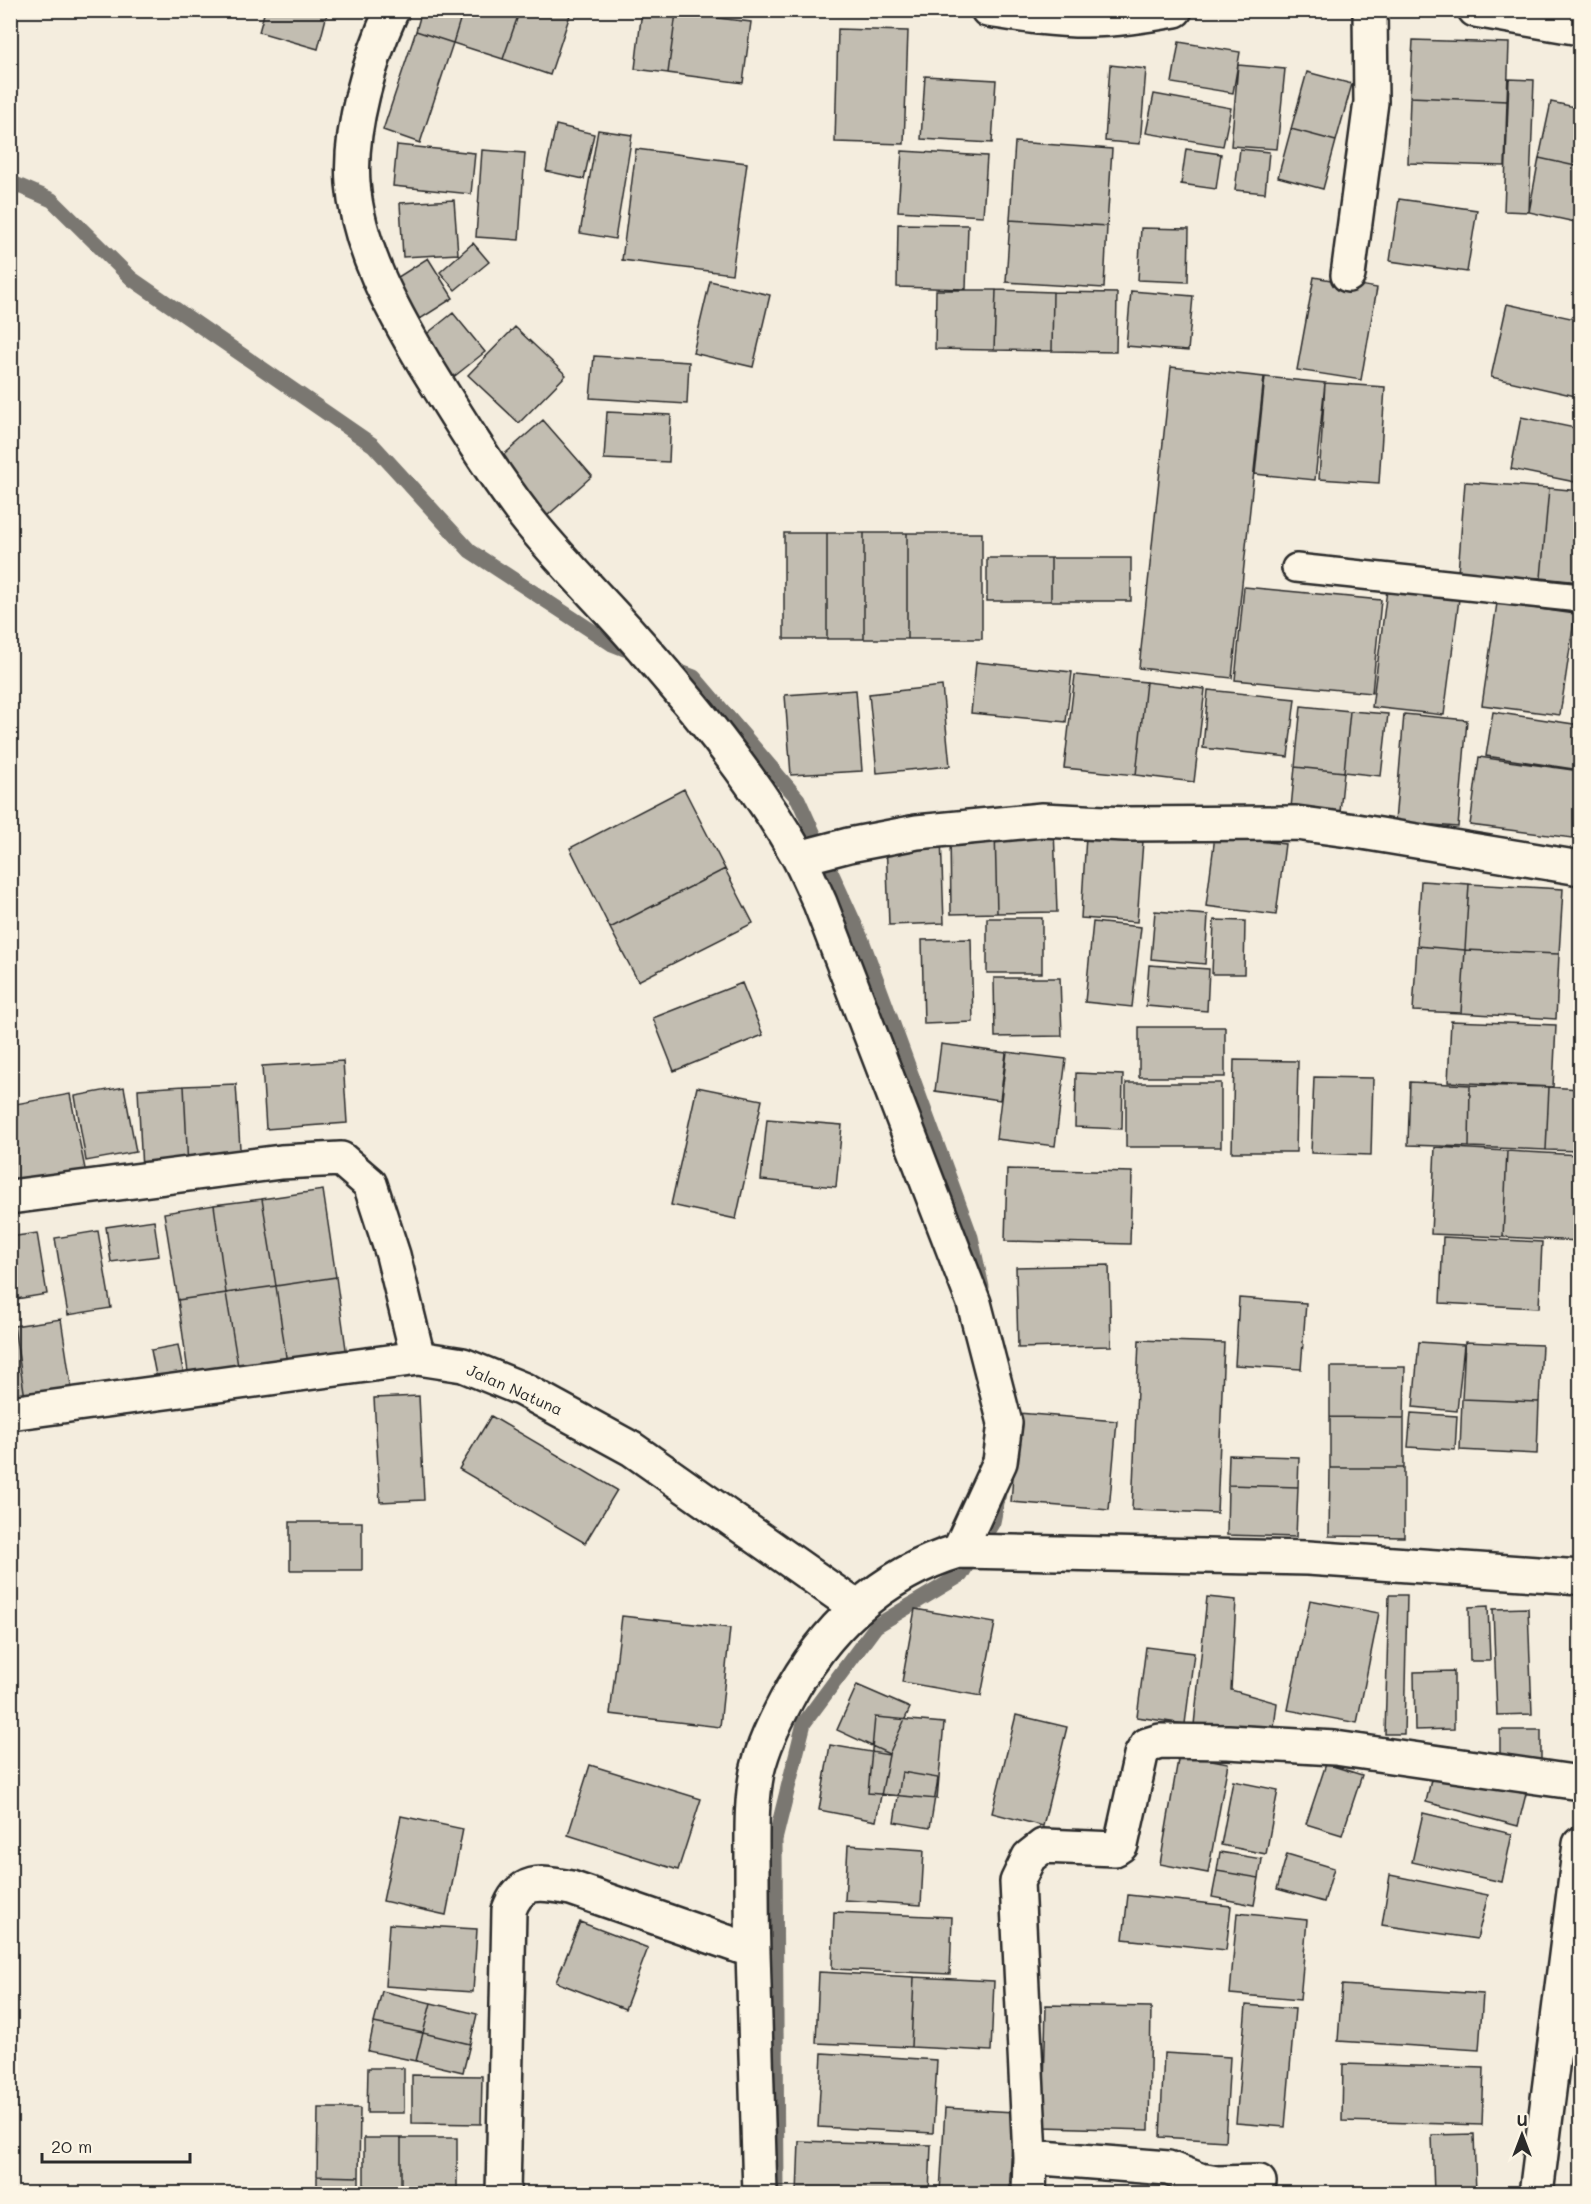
<svg xmlns="http://www.w3.org/2000/svg" width="1591" height="2204" font-family="Mali,sans-serif">
<style>
.lines{fill:none;stroke-linecap:round;stroke-linejoin:round}
.stream{stroke:#7a7771;stroke-width:15}
.building{fill:#c2bdb1;stroke:#2b2b2b;stroke-width:1.5}
.service-casing{stroke:#2b2b2b;stroke-width:32}
.minor-casing{stroke:#2b2b2b;stroke-width:38}
.service{stroke:#fcf5e5;stroke-width:27}
.minor{stroke:#fcf5e5;stroke-width:33}
.labels{text-anchor:middle;dominant-baseline:central;stroke-width:5;stroke-linejoin:round;paint-order:stroke}
.street-label{font-size:16px;fill:#2b2b2b;stroke:#fcf5e5}
</style>
<rect width="100%" height="100%" fill="#f4edde"/>
<filter id="ink" filterUnits="userSpaceOnUse"><feTurbulence type="fractalNoise" baseFrequency=".0167" numOctaves="2"/><feDisplacementMap in="SourceGraphic" scale="12" xChannelSelector="R" yChannelSelector="G"/><feConvolveMatrix kernelMatrix="1 2 1 2 8 2 1 2 1" color-interpolation-filters="sRGB"/></filter>
<g filter="url(#ink)">
<g class="lines">
<path class="stream" d="M 10,182 L 52,200 L 132,279 L 373,445 L 470,551 L 612,644 L 640,655
M 670,668 L 694,677 L 798,799 L 862,940 L 971,1237 L 982,1287
M 777,2194 L 775,1840 L 804,1723 L 876,1626 L 961,1575 L 993,1522 L 999,1493"/>
</g>
<path class="building" d="M 265,10 L 328,10 L 318,49 L 259,32 Z
M 422,10 L 463,10 L 453,43 L 416,31 Z
M 463,10 L 520,10 L 503,59 L 453,43 Z
M 520,10 L 556,10 L 570,15 L 550,75 L 503,59 Z
M 642,10 L 676,13 L 668,73 L 635,69 Z
M 676,13 L 751,22 L 743,83 L 668,73 Z
M 838,29 L 908,31 L 904,144 L 835,142 Z
M 416,31 L 453,43 L 420,143 L 383,130 Z
M 1413,40 L 1509,43 L 1507,101 L 1410,97 Z
M 1179,42 L 1240,52 L 1233,93 L 1172,83 Z
M 1110,65 L 1146,69 L 1140,144 L 1105,141 Z
M 1238,65 L 1285,69 L 1277,149 L 1231,146 Z
M 1307,72 L 1352,84 L 1336,141 L 1291,129 Z
M 925,76 L 996,80 L 992,143 L 921,139 Z
M 1509,79 L 1534,80 L 1529,212 L 1504,211 Z
M 1154,94 L 1231,108 L 1223,146 L 1146,133 Z
M 1410,97 L 1507,101 L 1505,166 L 1408,163 Z
M 1551,102 L 1580,108 L 1580,167 L 1539,158 Z
M 556,125 L 594,134 L 584,179 L 546,171 Z
M 1291,129 L 1336,141 L 1323,189 L 1278,177 Z
M 598,130 L 632,135 L 615,239 L 580,233 Z
M 1015,142 L 1112,149 L 1107,226 L 1010,220 Z
M 397,145 L 475,153 L 471,194 L 393,186 Z
M 636,149 L 747,163 L 732,274 L 622,260 Z
M 1186,149 L 1221,154 L 1216,189 L 1181,184 Z
M 1240,149 L 1269,152 L 1265,193 L 1235,190 Z
M 482,150 L 525,153 L 519,240 L 476,237 Z
M 902,151 L 987,156 L 983,216 L 898,211 Z
M 1539,158 L 1580,167 L 1580,223 L 1529,212 Z
M 1399,199 L 1477,210 L 1467,272 L 1390,261 Z
M 454,200 L 458,254 L 403,257 L 400,203 Z
M 1010,220 L 1107,226 L 1104,288 L 1006,282 Z
M 898,224 L 968,225 L 966,289 L 897,287 Z
M 1141,228 L 1189,229 L 1188,282 L 1138,280 Z
M 473,243 L 489,262 L 455,290 L 440,272 Z
M 428,258 L 453,298 L 409,326 L 384,286 Z
M 1314,277 L 1377,288 L 1361,380 L 1297,370 Z
M 710,281 L 770,295 L 753,367 L 693,353 Z
M 936,290 L 996,290 L 994,350 L 935,349 Z
M 996,290 L 1053,292 L 1052,351 L 994,350 Z
M 1131,291 L 1193,296 L 1188,351 L 1126,346 Z
M 1053,292 L 1117,293 L 1116,352 L 1052,351 Z
M 1507,304 L 1580,320 L 1580,397 L 1491,377 Z
M 453,313 L 485,352 L 451,379 L 419,340 Z
M 515,327 L 566,375 L 519,423 L 468,375 Z
M 594,356 L 689,362 L 687,404 L 590,398 Z
M 1171,367 L 1264,377 L 1232,678 L 1139,668 Z
M 1265,377 L 1325,383 L 1315,480 L 1255,474 Z
M 1325,383 L 1385,387 L 1379,483 L 1319,479 Z
M 607,412 L 671,415 L 669,462 L 604,459 Z
M 1521,417 L 1580,429 L 1580,483 L 1511,469 Z
M 543,420 L 592,476 L 547,516 L 498,460 Z
M 1465,482 L 1549,488 L 1541,578 L 1458,573 Z
M 1549,488 L 1580,491 L 1580,582 L 1541,578 Z
M 784,533 L 827,533 L 827,639 L 784,639 Z
M 827,533 L 864,533 L 864,639 L 827,639 Z
M 864,533 L 907,533 L 907,639 L 864,639 Z
M 907,533 L 982,533 L 982,639 L 907,639 Z
M 987,558 L 1051,558 L 1051,601 L 987,601 Z
M 1051,558 L 1131,558 L 1131,601 L 1051,601 Z
M 1244,587 L 1381,600 L 1372,693 L 1235,680 Z
M 1387,590 L 1459,599 L 1444,715 L 1372,707 Z
M 1497,603 L 1575,614 L 1560,715 L 1482,705 Z
M 976,662 L 1072,672 L 1066,722 L 971,713 Z
M 1075,675 L 1146,682 L 1136,775 L 1064,768 Z
M 1146,682 L 1205,689 L 1194,782 L 1136,775 Z
M 942,686 L 950,766 L 877,773 L 869,694 Z
M 856,690 L 862,771 L 791,775 L 785,695 Z
M 1208,690 L 1295,699 L 1288,757 L 1203,748 Z
M 1301,706 L 1350,711 L 1344,772 L 1295,767 Z
M 1350,711 L 1388,714 L 1381,776 L 1344,772 Z
M 1493,712 L 1580,725 L 1580,770 L 1486,756 Z
M 1404,714 L 1467,720 L 1458,827 L 1395,822 Z
M 1479,757 L 1580,771 L 1580,839 L 1470,825 Z
M 1295,767 L 1344,772 L 1339,822 L 1290,818 Z
M 684,789 L 725,869 L 610,928 L 570,848 Z
M 1054,828 L 1057,912 L 997,913 L 995,829 Z
M 995,829 L 997,913 L 951,914 L 950,831 Z
M 941,836 L 944,923 L 889,925 L 886,838 Z
M 1086,836 L 1143,841 L 1137,922 L 1081,918 Z
M 1215,836 L 1285,844 L 1276,915 L 1206,906 Z
M 725,869 L 753,923 L 638,981 L 610,928 Z
M 1421,881 L 1469,884 L 1465,950 L 1417,946 Z
M 1469,884 L 1563,889 L 1559,954 L 1465,950 Z
M 1155,911 L 1208,915 L 1205,964 L 1151,959 Z
M 987,918 L 1042,918 L 1042,973 L 987,973 Z
M 1214,920 L 1245,921 L 1244,974 L 1212,974 Z
M 1093,922 L 1141,927 L 1132,1007 L 1085,1002 Z
M 971,939 L 973,1022 L 924,1024 L 922,940 Z
M 1417,946 L 1465,950 L 1461,1013 L 1413,1011 Z
M 1465,950 L 1559,954 L 1556,1019 L 1461,1013 Z
M 1149,965 L 1209,969 L 1207,1011 L 1146,1006 Z
M 994,978 L 1060,978 L 1062,1036 L 995,1037 Z
M 742,983 L 763,1035 L 674,1071 L 653,1018 Z
M 1451,1021 L 1556,1025 L 1553,1087 L 1448,1082 Z
M 1139,1027 L 1225,1027 L 1225,1077 L 1139,1077 Z
M 941,1044 L 1006,1053 L 1000,1100 L 935,1091 Z
M 1007,1052 L 1066,1059 L 1055,1146 L 996,1139 Z
M 1234,1060 L 1298,1061 L 1296,1152 L 1232,1152 Z
M 343,1061 L 347,1123 L 266,1129 L 262,1066 Z
M 1076,1073 L 1123,1075 L 1122,1129 L 1075,1127 Z
M 1314,1077 L 1373,1078 L 1371,1155 L 1311,1153 Z
M 1410,1082 L 1470,1085 L 1469,1147 L 1408,1145 Z
M 1126,1083 L 1221,1083 L 1221,1147 L 1126,1147 Z
M 236,1084 L 241,1165 L 188,1168 L 184,1086 Z
M 1470,1085 L 1549,1087 L 1546,1150 L 1469,1147 Z
M 184,1086 L 188,1168 L 142,1171 L 138,1089 Z
M 124,1087 L 136,1152 L 86,1161 L 75,1096 Z
M 697,1087 L 762,1100 L 736,1219 L 671,1205 Z
M 1549,1087 L 1580,1089 L 1580,1151 L 1546,1150 Z
M 70,1094 L 86,1174 L 10,1189 L 10,1105 Z
M 767,1119 L 842,1125 L 836,1187 L 761,1180 Z
M 1435,1147 L 1507,1151 L 1503,1237 L 1431,1234 Z
M 1507,1151 L 1580,1155 L 1580,1241 L 1503,1237 Z
M 1007,1169 L 1132,1172 L 1130,1244 L 1005,1241 Z
M 323,1190 L 336,1277 L 276,1286 L 262,1199 Z
M 262,1199 L 276,1286 L 226,1293 L 214,1205 Z
M 214,1205 L 226,1293 L 178,1300 L 164,1213 Z
M 154,1220 L 159,1256 L 111,1262 L 106,1227 Z
M 98,1231 L 111,1308 L 68,1315 L 55,1238 Z
M 37,1233 L 47,1294 L 10,1300 L 10,1237 Z
M 1443,1237 L 1542,1242 L 1539,1308 L 1440,1303 Z
M 1109,1265 L 1111,1346 L 1018,1348 L 1016,1267 Z
M 336,1277 L 347,1356 L 287,1364 L 276,1286 Z
M 276,1286 L 287,1364 L 239,1372 L 226,1293 Z
M 226,1293 L 239,1372 L 189,1379 L 178,1300 Z
M 1239,1298 L 1306,1303 L 1301,1369 L 1235,1365 Z
M 61,1319 L 72,1392 L 25,1398 L 14,1326 Z
M 14,1326 L 25,1398 L 10,1401 L 10,1327 Z
M 1139,1340 L 1224,1343 L 1217,1513 L 1132,1510 Z
M 1419,1342 L 1464,1345 L 1457,1411 L 1413,1407 Z
M 1465,1342 L 1542,1345 L 1539,1402 L 1462,1399 Z
M 178,1345 L 186,1385 L 159,1391 L 151,1350 Z
M 1330,1367 L 1405,1367 L 1404,1418 L 1330,1417 Z
M 419,1396 L 424,1500 L 380,1502 L 374,1398 Z
M 1462,1399 L 1539,1402 L 1537,1454 L 1460,1450 Z
M 1018,1413 L 1117,1421 L 1109,1510 L 1011,1502 Z
M 1411,1413 L 1457,1416 L 1455,1450 L 1408,1447 Z
M 491,1416 L 617,1490 L 585,1543 L 459,1469 Z
M 1330,1417 L 1404,1418 L 1404,1468 L 1330,1468 Z
M 1229,1455 L 1299,1457 L 1298,1487 L 1228,1485 Z
M 1330,1468 L 1404,1468 L 1404,1537 L 1329,1536 Z
M 1228,1485 L 1298,1487 L 1296,1537 L 1227,1535 Z
M 290,1522 L 362,1522 L 362,1570 L 290,1570 Z
M 1389,1595 L 1407,1595 L 1404,1734 L 1385,1734 Z
M 1207,1597 L 1236,1600 L 1231,1690 L 1277,1703 L 1273,1735 L 1194,1725 Z
M 1310,1600 L 1379,1613 L 1357,1723 L 1288,1710 Z
M 1488,1606 L 1490,1661 L 1470,1661 L 1469,1607 Z
M 1528,1608 L 1532,1714 L 1497,1715 L 1493,1609 Z
M 915,1609 L 995,1623 L 981,1696 L 902,1682 Z
M 622,1616 L 730,1628 L 720,1727 L 610,1714 Z
M 1146,1647 L 1194,1653 L 1185,1724 L 1137,1717 Z
M 1454,1671 L 1454,1729 L 1415,1730 L 1414,1672 Z
M 857,1685 L 910,1708 L 889,1754 L 837,1730 Z
M 1016,1715 L 1067,1727 L 1043,1826 L 992,1813 Z
M 875,1717 L 944,1723 L 937,1799 L 868,1793 Z
M 1500,1730 L 1541,1730 L 1541,1760 L 1500,1760 Z
M 830,1745 L 889,1755 L 876,1821 L 819,1810 Z
M 1179,1754 L 1228,1763 L 1208,1873 L 1160,1864 Z
M 1326,1764 L 1362,1775 L 1342,1835 L 1306,1824 Z
M 590,1765 L 701,1799 L 678,1870 L 568,1835 Z
M 1433,1771 L 1526,1794 L 1518,1826 L 1426,1802 Z
M 902,1772 L 938,1778 L 930,1828 L 894,1822 Z
M 1233,1781 L 1278,1790 L 1266,1854 L 1221,1845 Z
M 1423,1813 L 1512,1834 L 1502,1882 L 1412,1862 Z
M 401,1816 L 463,1829 L 446,1915 L 383,1901 Z
M 848,1845 L 924,1850 L 921,1905 L 845,1900 Z
M 1220,1852 L 1262,1859 L 1259,1878 L 1217,1871 Z
M 1287,1854 L 1334,1868 L 1324,1902 L 1277,1889 Z
M 1217,1871 L 1259,1878 L 1254,1905 L 1212,1897 Z
M 1390,1875 L 1488,1895 L 1477,1939 L 1382,1925 Z
M 1128,1895 L 1231,1906 L 1226,1950 L 1123,1939 Z
M 834,1912 L 952,1917 L 950,1974 L 832,1969 Z
M 1237,1913 L 1307,1920 L 1300,2000 L 1230,1994 Z
M 580,1922 L 648,1948 L 625,2009 L 556,1982 Z
M 389,1924 L 477,1929 L 473,1992 L 385,1986 Z
M 819,1972 L 914,1977 L 911,2047 L 816,2043 Z
M 914,1977 L 994,1981 L 991,2051 L 911,2047 Z
M 1342,1985 L 1483,1994 L 1479,2050 L 1338,2041 Z
M 382,1991 L 431,2003 L 423,2033 L 374,2023 Z
M 431,2003 L 477,2014 L 470,2044 L 423,2033 Z
M 1046,2005 L 1151,2007 L 1149,2130 L 1043,2127 Z
M 1246,2005 L 1295,2009 L 1285,2127 L 1236,2123 Z
M 374,2023 L 423,2033 L 416,2061 L 368,2051 Z
M 423,2033 L 470,2044 L 463,2072 L 416,2061 Z
M 822,2053 L 937,2060 L 933,2133 L 818,2127 Z
M 1164,2053 L 1230,2057 L 1225,2141 L 1160,2137 Z
M 1343,2064 L 1484,2068 L 1482,2125 L 1342,2121 Z
M 368,2068 L 404,2068 L 404,2113 L 367,2113 Z
M 412,2075 L 482,2076 L 481,2124 L 412,2123 Z
M 318,2108 L 360,2108 L 359,2177 L 317,2176 Z
M 945,2108 L 1014,2112 L 1009,2194 L 940,2192 Z
M 1474,2134 L 1476,2194 L 1434,2194 L 1432,2135 Z
M 364,2138 L 401,2138 L 401,2194 L 364,2194 Z
M 401,2138 L 457,2138 L 457,2194 L 401,2194 Z
M 799,2141 L 931,2145 L 929,2194 L 797,2194 Z
M 317,2176 L 359,2177 L 359,2194 L 317,2194 Z
M 1549,2190 L 1580,2191 L 1580,2194 L 1548,2194 Z"/>
<g class="lines">
<g class="service-casing">
<path id="service" d="M 1296,568 L 1580,598
M 1559,2014 L 1580,2011"/>
</g>
<g class="minor-casing">
<path id="minor" d="M 392,10 C 370,58 349,130 353,183 C 358,248 392,309 424,363 C 456,415 488,467 525,516 C 556,556 593,592 627,630 C 689,700 751,774 798,856 C 806,871 813,888 820,903 L 974,1303 L 1005,1423 L 1000,1462 L 959,1551
M 988,10 C 1021,15 1053,20 1086,20 C 1116,20 1146,15 1175,10
M 1475,10 L 1580,28
M 1348,275 L 1371,102 L 1370,10
M 799,858 L 849,845 L 917,832 L 1042,820 L 1125,824 L 1296,823 L 1356,831 L 1580,868
M 10,1197 L 281,1162 L 341,1159 L 370,1184 L 393,1255 L 418,1358
M 10,1413 L 418,1358 L 463,1365 L 522,1389 L 632,1449 L 856,1607
M 1030,2157 L 1017,1882 L 1029,1857 L 1043,1846 L 1115,1849 L 1121,1845 L 1141,1755 L 1147,1745 L 1160,1741 L 1228,1742 L 1335,1748 L 1580,1783
M 503,2194 L 509,1910 C 521,1877 543,1883 571,1888 L 753,1951
M 760,2194 C 758,2113 756,2033 753,1953 C 752,1923 752,1893 752,1862 C 752,1832 751,1802 757,1772 C 763,1746 774,1724 786,1701 C 823,1630 881,1574 959,1551 L 1308,1558 L 1580,1577
M 1029,2194 L 1030,2157 L 1168,2168 L 1200,2180 L 1217,2183 L 1259,2182
M 1536,2194 L 1580,1844"/>
</g>
<use href="#service" class="service"/>
<use href="#minor" class="minor"/>
</g>
</g>
<g class="labels">
<g class="street-label">
<text transform="translate(515 1389) rotate(24)">Jalan Natuna</text>
</g>
</g>
<rect width="1591" height="2204" fill="none" stroke="#fcf5e5" stroke-width="36"/>
<rect x="18" y="18" width="1555" height="2168" fill="none" stroke="#2b2b2b" stroke-width="2" filter="url(#ink)"/>
<g transform="translate(1522 2135)" stroke="#fcf5e5" stroke-width="4.5" paint-order="stroke">
<path d="M0-4.5L10 22L0 15L-10 22Z" fill="#2b2b2b"/>
<text y="-9" font-size="16" font-weight="bold" text-anchor="middle" fill="#2b2b2b">U</text>
</g>
<path d="M42 2153v9h148v-9" fill="none" stroke="#2b2b2b" stroke-width="3"/>
<text x="51" y="2153" font-size="18" fill="#2b2b2b" stroke="#fcf5e5" stroke-width="4.5" paint-order="stroke">20 m</text>
</svg>
